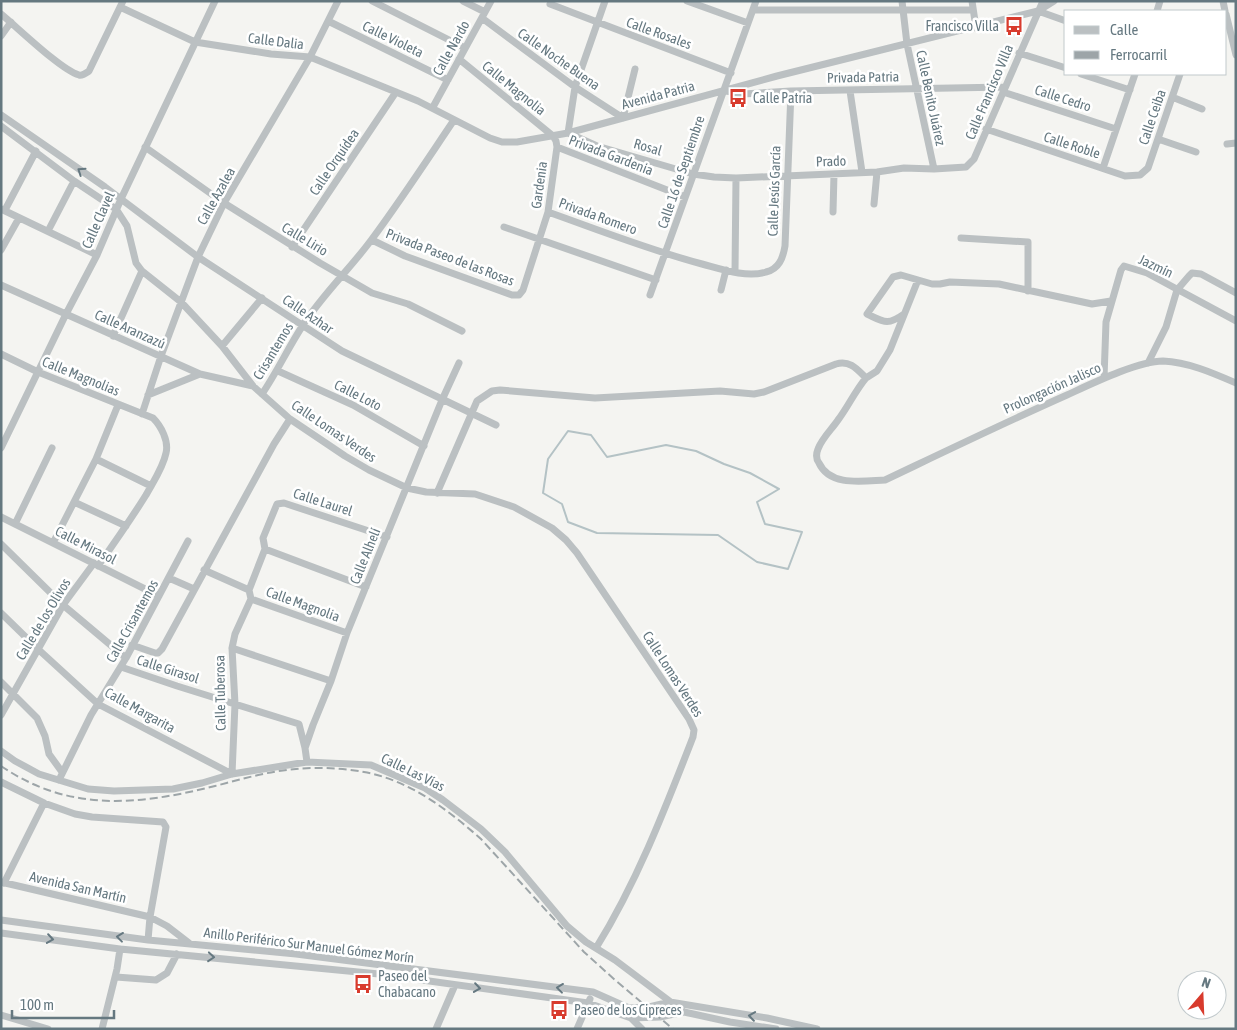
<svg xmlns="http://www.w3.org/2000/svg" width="1237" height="1030" font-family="'Asap Condensed',sans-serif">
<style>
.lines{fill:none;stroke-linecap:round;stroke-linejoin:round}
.stream{stroke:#b4c2c5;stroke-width:2}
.minor{stroke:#bbc0c2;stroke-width:7}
.rail{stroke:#9da5a8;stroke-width:2;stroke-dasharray:8 4;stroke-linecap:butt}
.oneway{stroke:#657880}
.labels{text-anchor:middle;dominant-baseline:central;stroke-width:5;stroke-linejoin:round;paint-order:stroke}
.poi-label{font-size:14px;fill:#657880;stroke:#fff;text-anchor:start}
.street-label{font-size:14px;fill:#657880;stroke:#fff}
</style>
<rect width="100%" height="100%" fill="#f4f4f1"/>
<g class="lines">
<path class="stream" d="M 568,431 L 591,435 L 607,457 L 666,445 L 696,451 L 724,464 L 750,473 L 779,489 L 757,502 L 765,524 L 802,532 L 788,569 L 757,562 L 718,535 L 597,533 L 568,522 L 562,504 L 543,493 L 548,459 Z"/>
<path class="minor" d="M 372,1 L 465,48
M 463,1 L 485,12
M 605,1 L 575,87 L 568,133 L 597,146 L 693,174 L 714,177 L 736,178 L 877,172 L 904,168 L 934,169 L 966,167 L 974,159 L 1043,1
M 687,1 L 748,23
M 902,1 L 907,44 L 934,169
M 972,1 L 976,28
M 1223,1 L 1225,11
M 550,4 L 731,73
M 120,7 L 195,42 L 271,54 L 310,57 L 418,101 L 490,138 L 502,142 L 517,142 L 568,133 L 777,76 L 1038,11 L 1054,1
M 753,10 L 973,10
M 1038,11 L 1066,21
M 1157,11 L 1160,1
M 1,14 C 17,27 61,70 79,75 C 83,76 86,73 89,71 L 123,1
M 1226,14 L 1236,55
M 482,18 L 575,87 L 623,118 L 635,69
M 328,21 L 448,80
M 1,36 L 11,22
M 1019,53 L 1066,68
M 1081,74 L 1130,90
M 726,91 L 743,94 L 791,91 L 1005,87
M 850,91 L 862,172
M 1003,92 L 1116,129
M 1172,97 L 1202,109
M 433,107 L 491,1
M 1,115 L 105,187 L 198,257 L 342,351 L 496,425
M 1,126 L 74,181 L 116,209 L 127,226 L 136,263 L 142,271 L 181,302 L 222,346 L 253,386 L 290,419 L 345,456 L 369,470 L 407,488 L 426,492 L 475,494 L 514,507 L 552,528 L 566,540 L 577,553 L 689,719 L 694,730 L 693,737 C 665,809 637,882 596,948
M 986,129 L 1125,176 L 1140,175 L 1148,168 L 1180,74
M 1158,139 L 1196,152
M 1227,144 L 1236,143
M 145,147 L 224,203 L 320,263 L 372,293 L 408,304 L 462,331
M 557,147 L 685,197
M 1103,168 L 1135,74
M 874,204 L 877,172
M 1,209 L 97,255
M 5,210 L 36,151
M 548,212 C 599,230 649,250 702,264 C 721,269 746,278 766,272 C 779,269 783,258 785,246 L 791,91
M 833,212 L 834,174
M 504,227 L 656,280
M 48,231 L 74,181
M 961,238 L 1028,242 L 1028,291
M 372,240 L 405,256 L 512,295 L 519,295 L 523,290 L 548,212 L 557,147 L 556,141 L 553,136 L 459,59
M 292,247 L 396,92
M 1,250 L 19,218
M 735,272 L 736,178
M 1,285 L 200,374 L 253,386
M 721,290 L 726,270
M 650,295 L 756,1
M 904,314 C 887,326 884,322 867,314 L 893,277 L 901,275 L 932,284 L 940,284 L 950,282 L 999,284 L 1092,304 L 1111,301
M 113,336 L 142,271
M 222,346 L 262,298
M 1,354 L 38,372 L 153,418 C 161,426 169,441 166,453 C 163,468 153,482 146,495 C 131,519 115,542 98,566
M 1148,363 L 1166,327 L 1177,290 L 1189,276 L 1192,273 L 1201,274 L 1236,293
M 278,371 L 353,405 L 424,446
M 866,378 L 877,371 L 890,350 L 918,280
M 1104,378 L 1106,322 L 1121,270 L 1124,266 L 1147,273 L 1236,321
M 262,394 C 277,372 288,348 303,325 C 323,294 350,269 372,239 C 401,200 427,160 454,120
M 148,395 L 200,374
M 142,414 L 161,356 L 198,257 L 224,203 L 310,57 L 338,1
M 1,448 L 66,314 L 97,255 L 121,199 L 215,1
M 96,459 L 151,486
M 437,493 L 477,401 L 492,391 L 500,390 L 595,398 L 720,391 L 754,394 L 764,392 L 836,364 C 850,360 857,369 866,378 C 855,391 848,407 838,420 C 832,429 822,438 818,449 C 816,454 816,459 819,463 C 830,487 863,481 885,480 C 946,451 1006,422 1067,395 C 1091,384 1138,361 1163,361 C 1188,362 1213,373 1236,383
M 74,502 L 126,526
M 1,517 L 159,596
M 15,524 L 52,448
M 53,543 L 96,459 L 118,405
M 1,544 L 63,605 L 126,658
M 265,549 L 366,587
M 204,570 L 249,590
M 169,578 L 194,589
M 251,599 L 347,633
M 1,613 L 39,650 L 98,704 L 232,774 L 235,704 L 232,648 L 235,634 L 251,599 L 249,590 L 265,549 L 263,538 L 277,504 L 284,503 L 387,537
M 132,645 L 155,653 L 158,653 L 162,649 L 274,444 L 290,419
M 232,648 L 331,681
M 121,667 L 177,686 L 299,724 L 305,748
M 1,682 L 37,718 L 45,736 L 49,754 L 62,772
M 1,715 L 63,605 L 94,563
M 1,751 L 15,761 L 39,774 L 88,789 L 114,791 L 173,789 L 202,783 L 232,774 L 307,762 L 371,765 L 425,788 L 443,800 L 481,829 L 505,852 L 567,926 L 586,942 L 615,960 L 684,1012
M 307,762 L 305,748 L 313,725 L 331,681 L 347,633 L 442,400 L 459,363
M 59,780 L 91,715 L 126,658 L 188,541
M 1,782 L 44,803 L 75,814 L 92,817 L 163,822 L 166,827 L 150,917 L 148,940
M 1,882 L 150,917 L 167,926 L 189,943
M 4,883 L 44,803
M 1,920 L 148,940 L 296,954 L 593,992 L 629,1008 L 649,1007 L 670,1002 L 767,1018 L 817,1029
M 1,933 L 120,949 L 379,974 L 588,1003 L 631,1018 L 660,1017 L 684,1012 L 730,1022 L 776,1029
M 116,977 L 156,980 L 167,973 L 177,954
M 1,1015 L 48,1029
M 631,1016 L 631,1018 L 642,1029
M 102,1029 L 117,969 L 120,949
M 436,1029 L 455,985
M 577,1029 L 590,999"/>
<path class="rail" d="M 1,766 C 70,813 139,805 215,786 C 242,779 269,771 296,769 C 318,767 343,768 364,772 C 409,780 447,809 481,839 L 584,952 L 615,980 L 673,1029"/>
</g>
<defs><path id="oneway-chevron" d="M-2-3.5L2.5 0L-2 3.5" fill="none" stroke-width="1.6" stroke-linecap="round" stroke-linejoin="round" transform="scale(1.25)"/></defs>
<g class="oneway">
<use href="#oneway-chevron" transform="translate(81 171) rotate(-146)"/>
<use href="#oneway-chevron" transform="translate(120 937) rotate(-173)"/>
<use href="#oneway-chevron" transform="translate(50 939) rotate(8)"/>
<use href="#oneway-chevron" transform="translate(211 957) rotate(5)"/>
<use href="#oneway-chevron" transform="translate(477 988) rotate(8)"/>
<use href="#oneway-chevron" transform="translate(560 988) rotate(-173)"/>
<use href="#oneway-chevron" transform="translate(752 1016) rotate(-172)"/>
</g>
<defs>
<g id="bus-bare" transform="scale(1.5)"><path d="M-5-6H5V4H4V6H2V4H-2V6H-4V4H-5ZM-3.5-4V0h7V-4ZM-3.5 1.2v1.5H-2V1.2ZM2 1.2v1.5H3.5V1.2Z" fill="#d83b2d" stroke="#fff" stroke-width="2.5" paint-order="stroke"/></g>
</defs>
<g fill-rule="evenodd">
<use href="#bus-bare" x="1014" y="26"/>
<use href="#bus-bare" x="738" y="98"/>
<use href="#bus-bare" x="363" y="984"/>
<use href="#bus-bare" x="559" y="1010"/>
</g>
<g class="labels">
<g class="poi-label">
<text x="999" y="26" text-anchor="end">Francisco Villa</text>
<text x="753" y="98">Calle Patria</text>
<text x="378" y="976">Paseo del<tspan x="378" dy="16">Chabacano</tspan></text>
<text x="574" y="1010">Paseo de los Cipreces</text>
</g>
<g class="street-label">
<text transform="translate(659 33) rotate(20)">Calle Rosales</text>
<text transform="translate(393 39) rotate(26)">Calle Violeta</text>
<text transform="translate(276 41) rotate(7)">Calle Dalia</text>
<text transform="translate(451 48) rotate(-61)">Calle Nardo</text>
<text transform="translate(559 59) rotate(35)">Calle Noche Buena</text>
<text transform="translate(863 77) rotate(-1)">Privada Patria</text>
<text transform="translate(514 88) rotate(39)">Calle Magnolia</text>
<text transform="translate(989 92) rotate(-67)">Calle Francisco Villa</text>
<text transform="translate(658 95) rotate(-15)">Avenida Patria</text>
<text transform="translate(931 98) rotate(78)">Calle Benito Juárez</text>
<text transform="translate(1063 98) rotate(18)">Calle Cedro</text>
<text transform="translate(1152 117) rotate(-71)">Calle Ceiba</text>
<text transform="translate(1072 145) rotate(18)">Calle Roble</text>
<text transform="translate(648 147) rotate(16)">Rosal</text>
<text transform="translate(611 155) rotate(21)">Privada Gardenia</text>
<text transform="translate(831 161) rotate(-2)">Prado</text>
<text transform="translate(334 162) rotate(-56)">Calle Orquídea</text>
<text transform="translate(681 172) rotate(-71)">Calle 16 de Septiembre</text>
<text transform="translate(539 185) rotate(-82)">Gardenia</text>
<text transform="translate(774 191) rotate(-88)">Calle Jesús García</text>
<text transform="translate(216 196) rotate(-61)">Calle Azalea</text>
<text transform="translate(598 216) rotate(20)">Privada Romero</text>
<text transform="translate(98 220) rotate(-66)">Calle Clavel</text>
<text transform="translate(305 239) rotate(31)">Calle Lirio</text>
<text transform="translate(450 257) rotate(21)">Privada Paseo de las Rosas</text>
<text transform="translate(1156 266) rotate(25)">Jazmín</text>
<text transform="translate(308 314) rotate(34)">Calle Azhar</text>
<text transform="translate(130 329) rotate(24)">Calle Aranzazú</text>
<text transform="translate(273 351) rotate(-59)">Crisantemos</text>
<text transform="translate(81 376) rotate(22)">Calle Magnolias</text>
<text transform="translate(1052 388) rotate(-24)">Prolongación Jalisco</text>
<text transform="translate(358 395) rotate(27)">Calle Loto</text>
<text transform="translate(334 431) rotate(34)">Calle Lomas Verdes</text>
<text transform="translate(323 502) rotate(18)">Calle Laurel</text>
<text transform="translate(86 545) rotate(27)">Calle Mirasol</text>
<text transform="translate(365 556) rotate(-68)">Calle Alhelí</text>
<text transform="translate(303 604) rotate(20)">Calle Magnolia</text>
<text transform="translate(43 619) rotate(-59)">Calle de los Olivos</text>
<text transform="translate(132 621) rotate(-61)">Calle Crisantemos</text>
<text transform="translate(168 669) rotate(18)">Calle Girasol</text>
<text transform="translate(673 674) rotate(57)">Calle Lomas Verdes</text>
<text transform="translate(220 693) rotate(-91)">Calle Tuberosa</text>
<text transform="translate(140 710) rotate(29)">Calle Margarita</text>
<text transform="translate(413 772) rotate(26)">Calle Las Vías</text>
<text transform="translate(78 887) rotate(13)">Avenida San Martín</text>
<text transform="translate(309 945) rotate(7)">Anillo Periférico Sur Manuel Gómez Morín</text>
</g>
</g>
<rect width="1237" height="1030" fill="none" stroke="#657880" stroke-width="5"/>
<rect x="1064" y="10" width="162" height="65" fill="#ffffff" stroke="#c1c9cc"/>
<rect x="1074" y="26" width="25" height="8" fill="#bbc0c2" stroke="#c1c9cc"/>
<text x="1110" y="35" font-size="15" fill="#657880">Calle</text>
<rect x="1074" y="51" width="25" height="8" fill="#9da5a8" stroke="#c1c9cc"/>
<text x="1110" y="60" font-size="15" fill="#657880">Ferrocarril</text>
<g transform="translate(1202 995) rotate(19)"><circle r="24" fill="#ffffff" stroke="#c1c9cc"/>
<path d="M0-4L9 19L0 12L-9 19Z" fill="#d83b2d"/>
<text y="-8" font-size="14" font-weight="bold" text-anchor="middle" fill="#657880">N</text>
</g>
<path d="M12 1010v8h102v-8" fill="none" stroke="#657880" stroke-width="2.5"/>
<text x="20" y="1010" font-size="15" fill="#657880" stroke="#ffffff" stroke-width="4" paint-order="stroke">100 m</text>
</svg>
